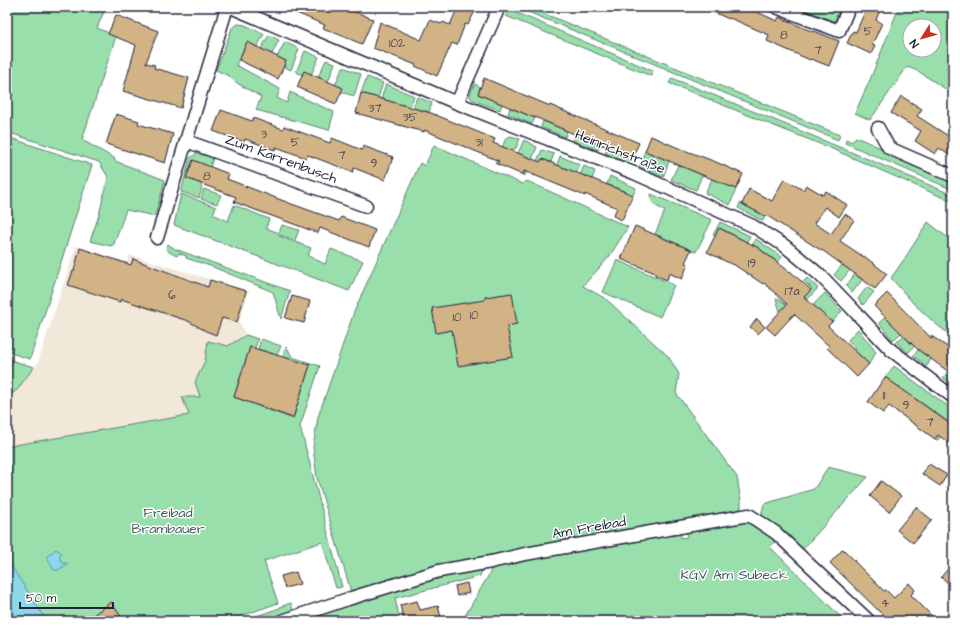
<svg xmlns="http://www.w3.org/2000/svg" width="960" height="628" font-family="'Architects Daughter',sans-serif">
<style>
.built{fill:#f1e8da}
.green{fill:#99dfab;stroke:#5e8073;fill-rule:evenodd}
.water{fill:#8bd8ea;stroke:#618fa4}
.building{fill:#d1b385;stroke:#22223b}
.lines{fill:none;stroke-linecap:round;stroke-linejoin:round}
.minor-casing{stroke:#22223b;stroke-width:15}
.minor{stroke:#fff;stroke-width:12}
.labels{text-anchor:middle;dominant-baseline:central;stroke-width:3;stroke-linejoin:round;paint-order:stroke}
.number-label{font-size:12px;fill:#4e464e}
.street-label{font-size:14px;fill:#22223b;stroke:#fff}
.park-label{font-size:14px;fill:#465b5d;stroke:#fff}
</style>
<rect width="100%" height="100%" fill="#fff"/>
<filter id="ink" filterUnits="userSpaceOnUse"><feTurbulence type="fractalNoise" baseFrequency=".025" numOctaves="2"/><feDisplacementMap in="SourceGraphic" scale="8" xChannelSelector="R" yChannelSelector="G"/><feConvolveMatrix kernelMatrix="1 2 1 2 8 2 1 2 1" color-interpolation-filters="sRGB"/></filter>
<g filter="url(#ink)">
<path class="built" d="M 76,246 L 127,262 L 130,255 L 249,291 L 239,322 L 246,335 L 228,346 L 208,341 L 205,361 L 201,370 L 200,397 L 182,397 L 189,415 L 9,446 L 7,444 L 7,397 L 17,390 L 38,362 Z"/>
<path class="green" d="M 7,7 L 106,7 L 97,28 L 116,36 L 82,140 L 114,158 L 115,161 L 165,180 L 155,216 L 126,210 L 114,244 L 111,246 L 90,241 L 99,215 L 108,177 L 99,162 L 7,132 Z
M 516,7 L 528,7 L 840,135 L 838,140 Z
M 799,7 L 840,7 L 834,22 Z
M 899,7 L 953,7 L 953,94 L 918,71 L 907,67 L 870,120 L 855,113 L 872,75 ZM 910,26 L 934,26 L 934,50 L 910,50 Z
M 509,11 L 522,15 L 653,71 L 651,76 L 506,16 Z
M 238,24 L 245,25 L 264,34 L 257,47 L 247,42 L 236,65 L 280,89 L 277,98 L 287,103 L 290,92 L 334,112 L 329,130 L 256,110 L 261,97 L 237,83 L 229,76 L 216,70 L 232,28 Z
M 269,35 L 279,40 L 272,54 L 261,49 Z
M 285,42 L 299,49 L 291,70 L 284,67 L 286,61 L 277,57 Z
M 305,51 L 319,57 L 311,75 L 302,75 L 296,72 Z
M 326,60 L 335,63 L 328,82 L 318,77 Z
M 343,67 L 361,74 L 354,96 L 341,92 L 335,85 Z
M 367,77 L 383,83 L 378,98 L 361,93 Z
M 672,78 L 794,128 L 953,195 L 953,202 L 830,148 L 772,125 L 669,83 Z
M 386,84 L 414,96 L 410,107 L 381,99 Z
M 475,84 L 480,87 L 478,94 L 502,104 L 500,110 L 473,100 L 470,97 L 470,94 Z
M 417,97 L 432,103 L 429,112 L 413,108 Z
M 510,108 L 535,118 L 532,124 L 508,114 Z
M 543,121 L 567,131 L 565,137 L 541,127 Z
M 576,134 L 600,145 L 598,150 L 573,141 Z
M 511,136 L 520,139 L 516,148 L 515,148 L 513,151 L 504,148 L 497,164 L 495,164 L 506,138 Z
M 7,137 L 92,165 L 30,359 L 7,352 Z
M 856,137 L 953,180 L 953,190 L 845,143 L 846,139 L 852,142 Z
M 524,140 L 537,147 L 525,176 L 523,175 L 530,158 L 518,153 Z
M 434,145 L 522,184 L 527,181 L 628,227 L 609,257 L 583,286 L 606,299 L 668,356 L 679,374 L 676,393 L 737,477 L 741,501 L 741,508 L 733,513 L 468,559 L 405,577 L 352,595 L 317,478 L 313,447 L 318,417 L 354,312 L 420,163 L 425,166 Z
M 608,147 L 632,158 L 629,164 L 605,153 Z
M 542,150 L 554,154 L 551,162 L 542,159 L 535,176 L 531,174 Z
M 645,151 L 669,161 L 663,177 L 639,167 Z
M 197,153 L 213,158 L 210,167 L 187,178 L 201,184 L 201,187 L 202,188 L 199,198 L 181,192 L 190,158 Z
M 560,156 L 580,165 L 576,173 L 557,165 Z
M 678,165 L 702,175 L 696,190 L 671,180 Z
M 584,166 L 595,171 L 592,179 L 580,175 Z
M 610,176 L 636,188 L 633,195 L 607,184 Z
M 712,179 L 736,189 L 730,205 L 705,193 Z
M 204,189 L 221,195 L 217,204 L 201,199 Z
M 181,194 L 216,207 L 213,214 L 228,221 L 234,205 L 269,219 L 266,228 L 279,233 L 282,225 L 299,230 L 295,240 L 280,235 L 279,236 L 311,248 L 308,256 L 325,264 L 331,249 L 363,261 L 349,291 L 174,225 Z
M 651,194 L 712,220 L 696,252 L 655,234 L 665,211 C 656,206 651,205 651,194 Z
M 740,203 L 765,216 L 763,221 L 738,208 Z
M 720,222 L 750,236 L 743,249 L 743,240 L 720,228 L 715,236 L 713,235 Z
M 928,222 L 953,242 L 953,337 L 937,325 L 914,304 L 891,278 L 905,258 Z
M 756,239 L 782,257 L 778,262 L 757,247 L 748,251 Z
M 168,244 L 175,249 L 290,291 L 281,319 L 273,292 L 213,267 L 186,258 L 186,256 L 179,253 L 177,256 L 169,252 L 166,248 Z
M 617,260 L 674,285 L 660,317 L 603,292 Z
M 842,265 L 850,270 L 841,281 L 834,275 Z
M 855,274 L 862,280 L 852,293 L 846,286 Z
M 807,278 L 818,288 L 789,320 L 780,311 L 776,299 L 779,299 L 785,304 L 787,304 L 793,309 L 812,289 L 804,281 Z
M 867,287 L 874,292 L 863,305 L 858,299 Z
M 825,293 L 842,311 L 832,322 L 813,305 Z
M 885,317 L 901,333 L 893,340 L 879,323 Z
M 858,329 L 876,352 L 869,364 L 854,350 L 855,348 L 848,340 Z
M 924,331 L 926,333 L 908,353 L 896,342 L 904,336 L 911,344 Z
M 246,335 L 258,339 L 255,348 L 250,347 L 234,397 L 293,419 L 310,365 L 283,357 L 286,347 L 288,349 L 292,357 L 320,366 L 300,426 L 342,587 L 336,588 L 322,542 L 264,561 L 278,603 L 227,621 L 7,621 L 7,444 L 9,446 L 189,415 L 182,397 L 200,397 L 195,382 L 205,361 L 208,341 L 228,346 Z
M 931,335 L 933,337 L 922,353 L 931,359 L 927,366 L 913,356 Z
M 261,339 L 281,346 L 277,355 L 258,349 Z
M 7,359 L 34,367 L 17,390 L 7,397 Z
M 894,366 L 953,410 L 953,418 L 938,440 L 935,439 L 947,421 L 885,377 Z
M 948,371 L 953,374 L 953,384 L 943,378 Z
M 828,467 L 868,477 L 801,551 L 761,516 L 764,504 L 814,489 Z
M 738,522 L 749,523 L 761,528 L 776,540 L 770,547 L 845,621 L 462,621 L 490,573 L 490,571 L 495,564 L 681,532 L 681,538 L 687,537 L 686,531 Z
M 483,568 L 480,576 L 395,598 L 400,621 L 317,621 L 323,619 L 321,613 L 447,574 Z
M 291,603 L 294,614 L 272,621 L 241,621 L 280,608 L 280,607 Z"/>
<path class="water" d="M 56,549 L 62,553 L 59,556 L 62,563 L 67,563 L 66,565 L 58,570 L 54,570 L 47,557 L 47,556 Z
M 7,559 L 44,617 L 37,621 L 7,621 Z"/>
<path class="building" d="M 282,7 L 348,7 L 353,10 L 353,11 L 373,19 L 362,44 L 323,28 L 325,25 Z
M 463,7 L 477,7 L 468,25 L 465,24 L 457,45 L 452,43 L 437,76 L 415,66 L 416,65 L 373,48 L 380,22 L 421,40 L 430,20 L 441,24 L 443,22 L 450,25 L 457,9 L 462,11 Z
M 702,7 L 746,7 L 777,21 L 779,17 L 813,32 L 814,31 L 839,41 L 829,66 L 811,59 L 810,60 L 767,41 L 769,35 L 730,18 L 729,19 Z
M 867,7 L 881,7 L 876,20 L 882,23 L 872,45 L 875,46 L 871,54 L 847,43 L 853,31 L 856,32 Z
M 116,15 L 158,31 L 146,63 L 155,65 L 154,68 L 189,78 L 181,108 L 123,91 L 136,45 L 108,34 Z
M 247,42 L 286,61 L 278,79 L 239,60 Z
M 304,71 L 343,88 L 336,104 L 297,87 Z
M 484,78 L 550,106 L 550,105 L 639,143 L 632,158 L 600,144 L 600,145 L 567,131 L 535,117 L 535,118 L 478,94 Z
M 361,93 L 431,113 L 495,139 L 493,143 L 540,162 L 542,159 L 633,195 L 622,220 L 613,216 L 617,208 L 585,194 L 585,196 L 524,171 L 523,175 L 497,164 L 499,161 L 424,130 L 424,132 L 356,113 Z
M 901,96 L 922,109 L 917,116 L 953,139 L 953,158 L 939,148 L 935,154 L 915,141 L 921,131 L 891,113 Z
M 221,110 L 252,121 L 253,118 L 283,129 L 284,126 L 330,143 L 332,138 L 362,150 L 363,146 L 393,157 L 385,180 L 354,168 L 353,172 L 308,155 L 306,158 L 276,147 L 275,150 L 245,139 L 244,142 L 213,131 Z
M 116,114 L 139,121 L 138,124 L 173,134 L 165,163 L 106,144 Z
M 651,136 L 683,150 L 684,150 L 716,162 L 743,174 L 736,189 L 645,151 Z
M 193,160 L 229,174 L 227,179 L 289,203 L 339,221 L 341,217 L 375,230 L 369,247 L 320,228 L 318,233 L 234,202 L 236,197 L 186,178 Z
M 784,179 L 803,190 L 806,185 L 823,195 L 826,191 L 847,205 L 839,217 L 825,207 L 814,223 L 831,234 L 845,214 L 854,220 L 840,241 L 864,257 L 864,256 L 887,274 L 875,289 L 855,274 L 822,250 L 822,251 L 766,215 L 765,216 L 742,204 L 749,189 L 772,201 Z
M 635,226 L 691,250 L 685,263 L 688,264 L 682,279 L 669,273 L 667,280 L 655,275 L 655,273 L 621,259 Z
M 719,228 L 757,247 L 790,272 L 790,271 L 811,290 L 804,297 L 832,322 L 828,326 L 869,364 L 857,377 L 827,348 L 829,346 L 794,314 L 775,335 L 766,327 L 787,304 L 764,283 L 763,284 L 733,264 L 733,265 L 707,252 Z
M 80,248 L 131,265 L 133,259 L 208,287 L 210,280 L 246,291 L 237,322 L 222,318 L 216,335 L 206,331 L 188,321 L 121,299 L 120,302 L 68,285 L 73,271 L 74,271 Z
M 512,293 L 517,324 L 507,326 L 513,357 L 458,366 L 452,330 L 436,333 L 432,308 L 485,300 L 485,297 Z
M 887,293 L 932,339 L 933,337 L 953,351 L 953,375 L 916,348 L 874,306 Z
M 292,296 L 310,301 L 304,323 L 285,318 Z
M 757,319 L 765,327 L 758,334 L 750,327 Z
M 250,347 L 310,365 L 293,418 L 234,397 Z
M 885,377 L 953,426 L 953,446 L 938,435 L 935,439 L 889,406 L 883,413 L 868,402 Z
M 929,464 L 947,475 L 940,486 L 922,474 Z
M 881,481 L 901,496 L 889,512 L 870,496 Z
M 916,507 L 932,520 L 913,543 L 897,530 Z
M 843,549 L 855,561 L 854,561 L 884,591 L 886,590 L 894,598 L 909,583 L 915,590 L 911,595 L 937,621 L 889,621 L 830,563 Z
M 953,563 L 953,587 L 941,577 Z
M 296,572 L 300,584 L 285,588 L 281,576 Z
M 467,583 L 469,593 L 457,596 L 455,586 Z
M 417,601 L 420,610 L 438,606 L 442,621 L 404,621 L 400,605 Z
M 111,602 L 124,621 L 85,621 Z"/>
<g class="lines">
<g class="minor-casing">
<path id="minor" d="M 231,7 L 457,103 L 634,173 L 753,226 L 785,246 L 821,276 L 846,302 L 891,350 L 953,397
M 776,7 L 839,31 L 849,7
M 457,103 L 499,7
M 878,128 L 889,148 L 953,176
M 186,141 L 366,206
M 157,238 L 186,141 L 227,7
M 282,621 L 348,599 L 439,571 L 491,562 L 525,554 L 749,515 L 776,533 L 869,621
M 951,621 L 953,619"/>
</g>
<use href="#minor" class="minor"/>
</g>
</g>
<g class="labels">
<g class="number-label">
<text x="868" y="31">5</text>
<text x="784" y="35">8</text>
<text x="397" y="43">102</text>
<text x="818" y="50">7</text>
<text x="375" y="108">37</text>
<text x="410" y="117">35</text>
<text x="264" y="134">3</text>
<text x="295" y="142">5</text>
<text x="479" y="142">31</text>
<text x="342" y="155">7</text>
<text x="374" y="163">9</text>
<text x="207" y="176">8</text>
<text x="752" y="263">19</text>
<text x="792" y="291">17a</text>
<text x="172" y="295">6</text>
<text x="474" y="315">10</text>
<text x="457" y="317">10</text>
<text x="884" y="395">11</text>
<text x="906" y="405">9</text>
<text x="930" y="422">7</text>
<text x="885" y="603">4</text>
</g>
<g class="street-label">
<text transform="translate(620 152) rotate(22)">Heinrichstraße</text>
<text transform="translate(281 159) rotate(20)">Zum Karrenbusch</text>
<text transform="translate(589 528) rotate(-10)">Am Freibad</text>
</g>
<g class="park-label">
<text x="168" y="513">Freibad<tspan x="168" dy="16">Brambauer</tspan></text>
<text x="734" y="575">KGV Am Subeck</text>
</g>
</g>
<rect width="960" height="628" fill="none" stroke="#fff" stroke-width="24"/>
<rect x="12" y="12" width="936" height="604" fill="none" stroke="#22223b" stroke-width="1.5" filter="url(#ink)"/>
<g transform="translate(922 38) rotate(233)"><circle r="19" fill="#ffffff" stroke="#a7a7b1"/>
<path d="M0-3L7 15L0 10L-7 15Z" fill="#c8321e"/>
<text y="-6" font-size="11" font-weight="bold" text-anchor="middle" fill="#22223b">N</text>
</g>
<path d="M20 602v6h93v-6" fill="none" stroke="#22223b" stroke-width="2"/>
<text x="26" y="602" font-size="12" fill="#22223b" stroke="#ffffff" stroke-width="3" paint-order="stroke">50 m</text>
</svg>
